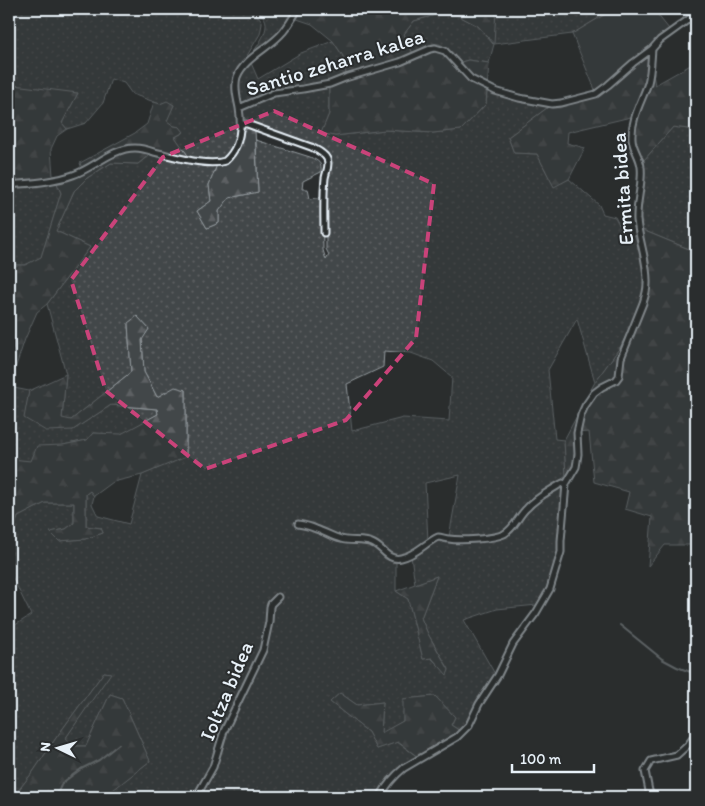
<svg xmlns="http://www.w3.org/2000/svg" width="705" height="806" font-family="Itim,sans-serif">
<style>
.grass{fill:url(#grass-dots);stroke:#959ca0;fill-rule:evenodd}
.forest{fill:url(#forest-firs);stroke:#959ca0}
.garden{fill:#424648;stroke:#959ca0}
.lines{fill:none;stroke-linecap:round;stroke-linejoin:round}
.stream{stroke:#989fa3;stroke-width:2}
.street-casing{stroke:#e8f1f8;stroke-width:9}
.street{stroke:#2a2d2e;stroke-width:5}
.marked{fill:none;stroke:#ca437a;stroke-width:4;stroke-dasharray:10 6;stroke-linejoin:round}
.labels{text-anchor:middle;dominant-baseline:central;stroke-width:4;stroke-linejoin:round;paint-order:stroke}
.street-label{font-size:21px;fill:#e8f1f8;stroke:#2a2d2e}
</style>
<defs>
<pattern id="grass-dots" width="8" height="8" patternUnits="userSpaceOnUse" patternTransform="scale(1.25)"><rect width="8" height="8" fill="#424648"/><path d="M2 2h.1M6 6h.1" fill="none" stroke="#5d6163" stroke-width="1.8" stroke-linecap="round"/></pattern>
<pattern id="forest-firs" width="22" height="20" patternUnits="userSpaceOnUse" patternTransform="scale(1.25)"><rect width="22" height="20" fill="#424648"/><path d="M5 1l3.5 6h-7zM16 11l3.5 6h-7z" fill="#5d6163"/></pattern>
</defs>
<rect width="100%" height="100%" fill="#2a2d2e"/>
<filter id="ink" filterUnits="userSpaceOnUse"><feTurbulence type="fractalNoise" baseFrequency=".02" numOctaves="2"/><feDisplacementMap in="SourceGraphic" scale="10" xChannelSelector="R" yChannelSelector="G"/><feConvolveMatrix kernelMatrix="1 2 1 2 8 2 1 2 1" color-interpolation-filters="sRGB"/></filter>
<g filter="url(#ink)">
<path class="grass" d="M 9,9 L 160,9 L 163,11 L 165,9 L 246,9 L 259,17 L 262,21 L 262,24 L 260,34 L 239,69 L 235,78 L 239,119 L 236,139 L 232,150 L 223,160 L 211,161 L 189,157 L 175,137 L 183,133 L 180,127 L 174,126 L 166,121 L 174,105 L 160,104 L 132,94 L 124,83 L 111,79 L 103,103 L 86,123 L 67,129 L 62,123 L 78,93 L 9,112 Z
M 252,9 L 295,9 C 285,30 267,42 250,57 C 256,47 273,28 263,16 C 260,13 256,11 252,9 Z
M 496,9 L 563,9 L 567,14 L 575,9 L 614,9 L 572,34 L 494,44 L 489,63 L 468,60 L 458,63 C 441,40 438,38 413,54 L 404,34 L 414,21 L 435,15 L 457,15 L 478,26 L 493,44 Z
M 333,41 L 343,56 L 346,75 L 329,82 L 329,114 L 321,134 L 335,136 L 385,130 L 433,133 L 461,130 L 486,104 L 487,91 L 518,100 L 551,105 L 508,137 L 514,153 L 537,154 L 554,186 L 569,179 L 599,205 L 603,214 L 615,217 L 626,238 L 637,235 L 645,278 L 642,302 L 621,346 L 595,382 L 577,319 L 548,370 L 555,439 L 564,440 L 566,476 C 553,486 537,494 525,506 C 520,512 517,520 512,525 C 499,539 466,539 449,537 L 460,475 L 425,483 L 428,541 C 419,547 409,556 397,556 C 385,557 382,545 372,541 C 362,538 351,541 341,537 C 328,533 316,526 302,522 L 299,526 L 312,530 L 335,541 L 344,543 L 360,543 L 370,546 L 376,549 L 385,559 L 396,563 L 396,591 L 408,599 L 423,659 L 431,658 L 447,674 L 449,669 L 428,634 L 421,618 L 437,576 L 415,584 L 411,556 C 416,553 431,541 436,540 C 440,539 444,541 448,541 C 458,543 491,541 501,537 C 513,532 517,522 524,513 C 533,502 549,492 562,486 L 563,487 L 558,539 L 559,553 L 549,584 L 537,605 L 497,609 L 464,620 L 495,674 L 479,700 L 467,723 L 460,731 L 451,725 L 455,717 L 435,696 L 404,699 L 403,721 L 381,734 L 383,702 L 357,705 L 340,693 L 330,702 L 368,732 L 377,749 L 397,742 L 418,757 C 400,768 388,778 378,797 L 198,797 L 216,766 L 225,731 L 263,656 L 267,643 L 270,629 L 272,607 L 280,598 L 278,595 C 265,601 268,627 264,640 C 255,672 236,700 223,731 C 217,742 216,755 211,767 C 206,777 200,787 195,797 L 103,797 L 150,761 L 122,698 L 110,694 L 86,746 L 74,746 L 65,739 L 110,673 L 104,672 L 56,738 L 33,772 L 13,797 L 9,797 L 9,629 L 31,615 L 9,570 L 9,541 L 18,517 L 45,503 L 74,503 L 74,523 L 66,529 L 51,532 L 59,541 L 85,539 L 103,533 L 101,528 L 86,526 L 86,494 L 90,491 L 94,496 L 92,504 L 98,516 L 129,524 L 142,475 L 186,456 L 186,390 L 175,388 L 157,397 L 144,372 L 142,339 L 149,329 L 137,316 L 128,324 L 131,372 L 71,420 L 62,419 L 66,374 L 47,304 L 90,247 L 56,231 L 74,191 L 87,178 L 111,163 L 138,164 L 152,153 L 188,161 L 217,165 L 209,185 L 211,201 L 197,211 L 207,228 L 219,223 L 219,211 L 229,198 L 258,192 L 256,140 L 310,157 C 318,161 322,162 321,172 L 303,181 L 302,189 L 308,189 L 310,199 L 322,197 L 323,250 L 326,260 L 329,255 L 326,249 L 326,185 L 330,164 L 329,159 L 324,152 L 315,146 L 247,121 C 240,114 236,88 239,79 C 241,72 246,68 251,63 L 258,79 L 301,53 ZM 384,351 L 411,353 L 433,361 L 452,377 L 449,421 L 403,418 L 352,431 L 347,384 L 383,367 Z
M 673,127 L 696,130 L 696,252 L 640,229 L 640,205 L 644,183 L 644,160 Z
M 57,183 L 61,193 L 41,258 L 25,265 L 9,265 L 9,188 Z
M 9,387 L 29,391 L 25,418 L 73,430 L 111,405 L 157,409 L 158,414 L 121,435 L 93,433 L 87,440 L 63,445 L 31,462 L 11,459 L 9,462 Z"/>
<path class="forest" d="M 303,9 L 496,9 L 494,44 L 478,26 L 457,15 L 435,15 L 414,21 L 404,34 L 413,54 L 434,51 L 446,54 L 454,64 L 468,60 L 489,63 L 486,104 L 461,130 L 433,133 L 385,130 L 335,136 L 321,133 L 329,114 L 329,86 L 347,79 L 343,56 L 333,41 L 312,24 L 297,19 Z
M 649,54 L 655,85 L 696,62 L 696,130 L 673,127 L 644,160 L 632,145 L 635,116 L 568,132 L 567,143 L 585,148 L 569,179 L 554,187 L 537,154 L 514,153 L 508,137 L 551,105 L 561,106 L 597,96 Z
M 14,85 L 78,93 L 62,123 L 67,129 L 57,136 L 51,149 L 53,176 L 43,179 L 9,183 L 9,112 Z
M 167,101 L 174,105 L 167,121 L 174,126 L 180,127 L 184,132 L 175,137 L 189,157 L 156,149 L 138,164 L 111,163 L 87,178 L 74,191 L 56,231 L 90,247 L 47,304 L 37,312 L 25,339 L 9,387 L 9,362 L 12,353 L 13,342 L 9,329 L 9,265 L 25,265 L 41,257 L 61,193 L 57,183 L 79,176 L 82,169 L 80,163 L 135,133 L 147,124 L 154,102 L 160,104 Z
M 249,128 L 255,130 L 258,192 L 229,198 L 219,211 L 219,223 L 207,228 L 197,211 L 211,201 L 209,185 L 217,165 L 225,163 L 237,146 L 243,131 Z
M 640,229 L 696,252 L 696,545 L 665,545 L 648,566 L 652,517 L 625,509 L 629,492 L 594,482 L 589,432 L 575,433 C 576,451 578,460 566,476 L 564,440 L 595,382 L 621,346 L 642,302 L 645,278 L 637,235 Z
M 137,316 L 149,329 L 142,340 L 144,372 L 157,397 L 175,387 L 186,390 L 186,457 L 142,475 L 113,482 L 94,496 L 90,491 L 86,494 L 86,526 L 101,528 L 103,533 L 85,539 L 59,541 L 50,532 L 66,529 L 74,523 L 74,503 L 45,503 L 18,517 L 9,541 L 9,462 L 11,459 L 31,461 L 37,446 L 63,445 L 87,440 L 93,433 L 121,434 L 158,414 L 157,409 L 111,405 L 73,430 L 46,431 L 24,418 L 29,391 L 66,374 L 62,418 L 71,420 L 131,372 L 128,323 Z
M 437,576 L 421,618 L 428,634 L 449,670 L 447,675 L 432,658 L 423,659 L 408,599 L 396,591 Z
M 104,672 L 111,673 L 65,739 L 74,746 L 86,746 L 110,694 L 122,698 L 150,761 L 104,797 L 77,797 L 70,795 L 68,797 L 13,797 L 33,772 L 56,738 Z
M 340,693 L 357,705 L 383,702 L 381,733 L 403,721 L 403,699 L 435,696 L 455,717 L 451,725 L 460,731 L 447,742 L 418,757 L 398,742 L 377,749 L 368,732 L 330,702 Z"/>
<path class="garden" d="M 614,9 L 653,9 L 669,29 L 596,92 L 572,34 Z"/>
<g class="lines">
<path class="stream" d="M 620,625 L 662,659 L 677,667 L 696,674
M 56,797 L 62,783 L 81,769 L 99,760 L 119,744"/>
<g class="street-casing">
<path id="street" d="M 239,108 L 274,93 L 303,89 L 330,84 L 345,78 L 400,62 L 430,49 L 435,48 L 445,51 L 471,79 L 495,91 L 519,98 L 552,104 L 561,103 L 596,94 L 608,85 L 633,63 L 652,49 L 660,40 L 696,14
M 241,124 L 247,124 L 311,147 C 317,150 324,153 327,159 C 330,165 326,172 325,178 C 323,196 324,215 324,233
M 9,185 C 30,183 53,182 73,175 C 94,168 112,148 135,148 C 141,148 148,150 154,152 C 173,156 206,167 225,161 C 240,148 242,127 239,108 C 237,98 234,87 237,77 C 245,57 270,48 283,32 C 289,25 294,16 298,9
M 9,336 L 10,341 L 9,354
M 298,524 C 304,525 310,526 316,529 C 325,532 333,537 341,539 C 351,542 362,539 372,543 C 383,547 387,561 401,558 C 416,555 425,543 438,537 C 442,537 445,539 449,539 C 460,541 494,539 504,534 C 515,528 518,516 527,508 C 536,498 548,492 559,485 L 563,483 L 566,484
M 196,797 L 213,767 L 224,731 L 263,650 L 269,622 L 270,607 L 271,604 L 278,597
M 380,797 C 386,786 394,776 404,768 L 457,737 L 469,725 L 479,704 L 498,675 L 513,644 L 536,613 L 550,589 L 561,552 L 561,541 L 566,484 L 576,467 L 577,461 L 578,454 L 577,433 L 581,415 L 585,406 L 594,393 L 602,387 L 616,380 L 619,376 L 621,358 L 643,303 C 645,297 647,291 647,284 C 648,263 639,241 637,220 C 636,202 643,184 641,167 C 640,156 632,148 632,138 C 631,118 642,101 648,83 C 651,72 651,60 652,49
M 652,797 L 649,791 L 645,771 L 651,761 L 677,755 L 688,745 L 696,734"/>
</g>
<use href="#street" class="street"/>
</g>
</g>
<path d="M0 0H705V806H0ZM 274,111 L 434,184 L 416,338 L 346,420 L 205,469 L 106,391 L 71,280 L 163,157 Z" fill="#2a2d2e" fill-opacity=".55" fill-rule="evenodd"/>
<path class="marked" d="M 274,111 L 434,184 L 416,338 L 346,420 L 205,469 L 106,391 L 71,280 L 163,157 Z"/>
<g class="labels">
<g class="street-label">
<text transform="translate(335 62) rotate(-17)">Santio zeharra kalea</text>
<text transform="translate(622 189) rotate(-94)">Ermita bidea</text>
<text transform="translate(226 691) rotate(-67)">Ioltza bidea</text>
</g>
</g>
<rect width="705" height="806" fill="none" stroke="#2a2d2e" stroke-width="30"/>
<rect x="15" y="15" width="675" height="776" fill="none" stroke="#e8f1f8" stroke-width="2" filter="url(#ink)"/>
<g transform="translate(58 748) rotate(275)" stroke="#2a2d2e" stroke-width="4" paint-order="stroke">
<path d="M0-4L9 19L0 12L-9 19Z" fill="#e8f1f8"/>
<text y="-8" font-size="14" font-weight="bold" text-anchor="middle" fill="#e8f1f8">N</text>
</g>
<path d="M512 764v8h82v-8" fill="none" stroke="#e8f1f8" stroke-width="2.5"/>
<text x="520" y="764" font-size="15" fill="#e8f1f8" stroke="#2a2d2e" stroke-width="4" paint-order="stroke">100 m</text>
</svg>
